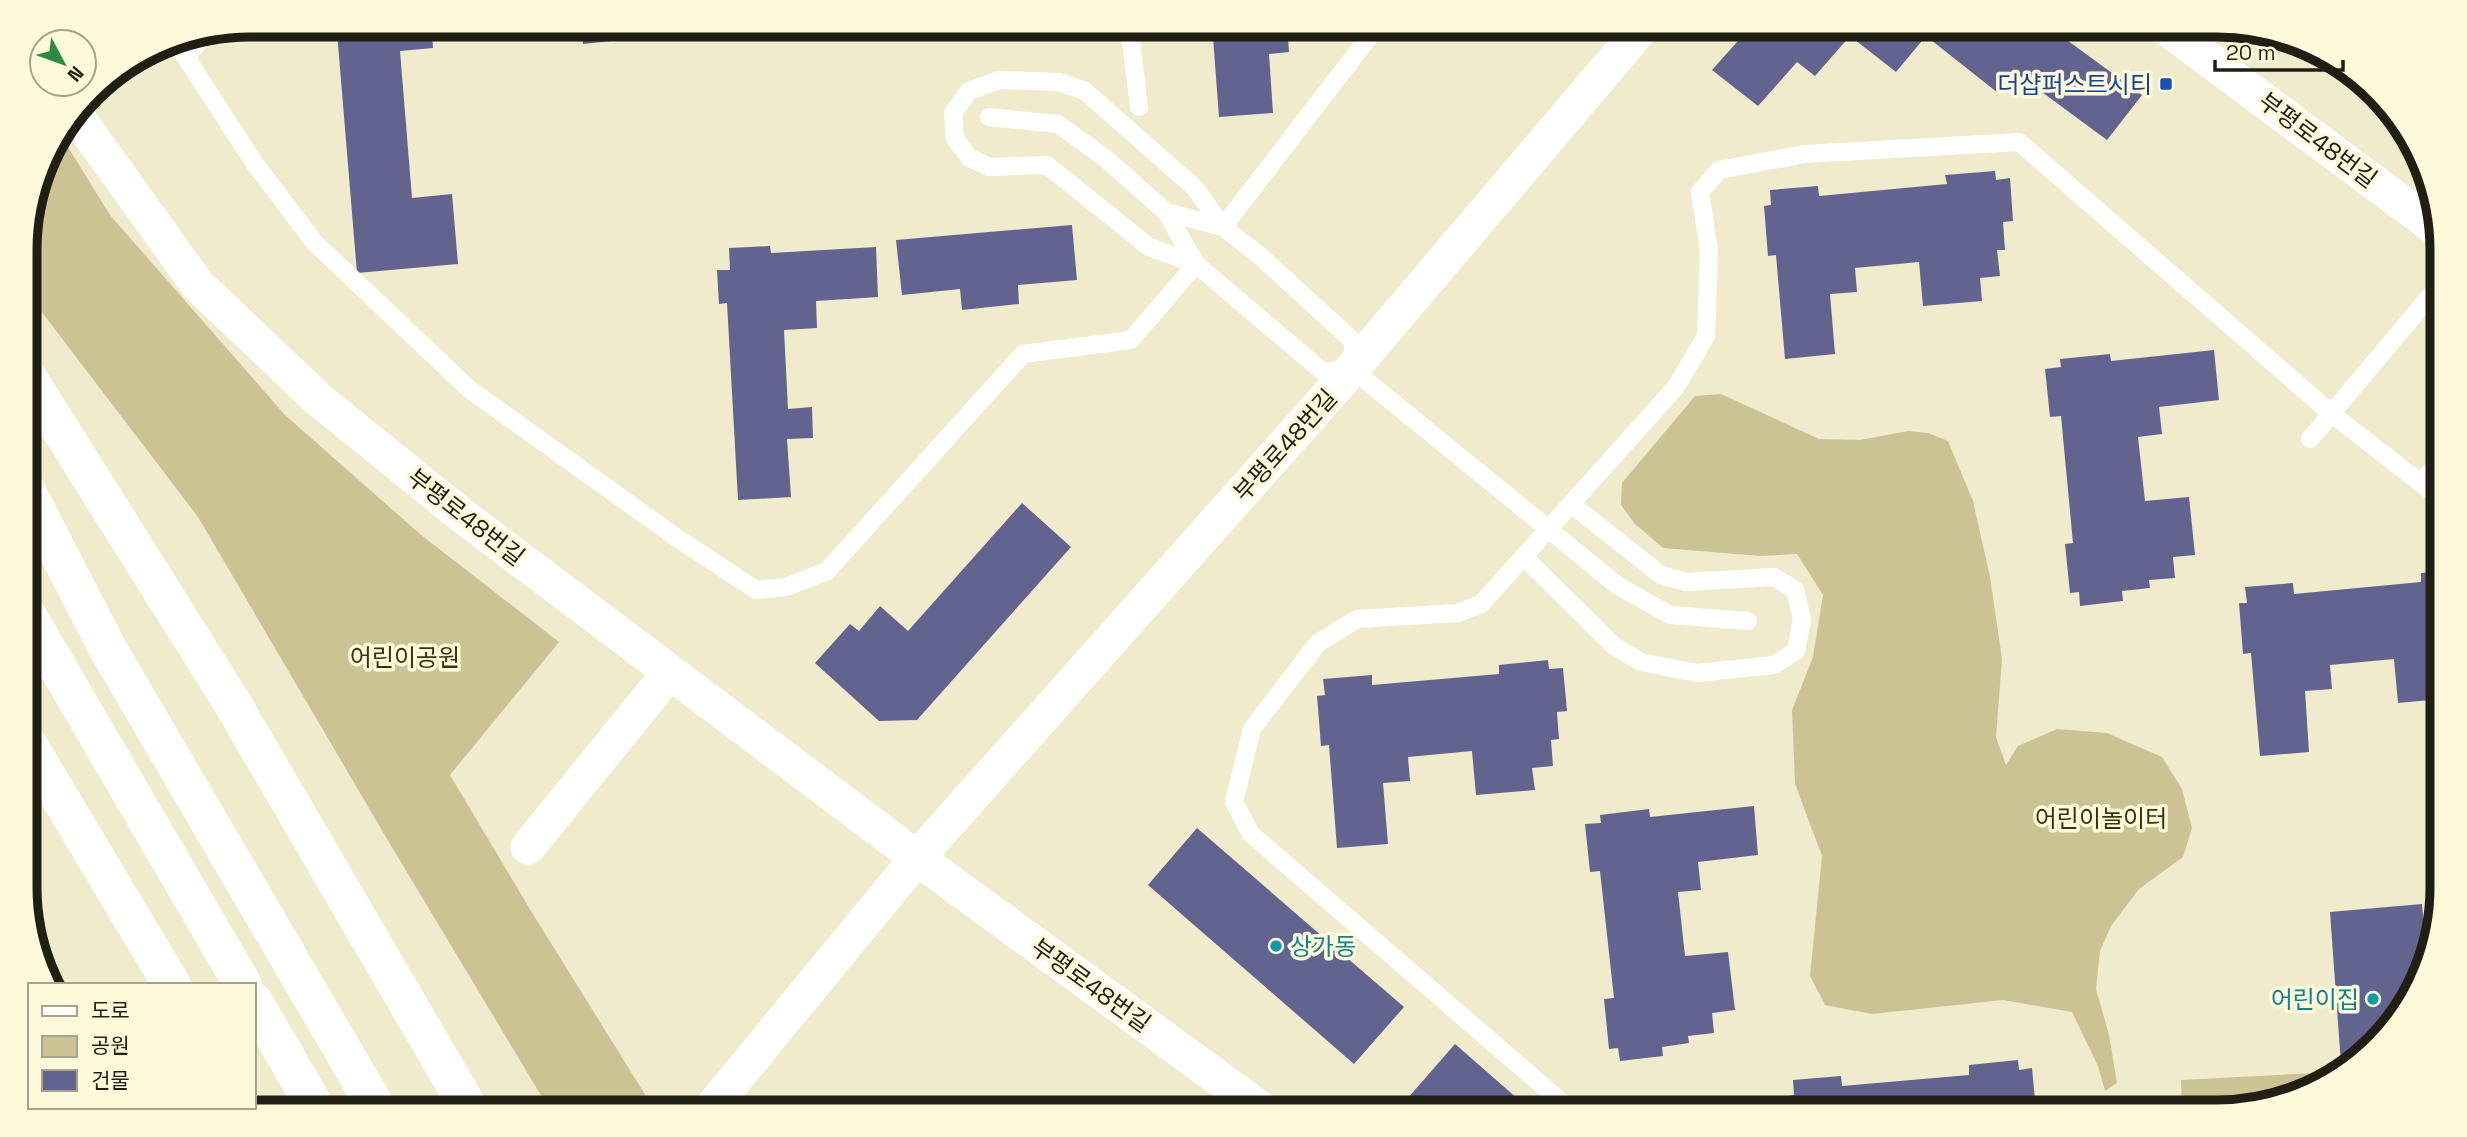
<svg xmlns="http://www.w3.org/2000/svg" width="2467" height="1137" font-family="'Space Grotesk','Noto Sans KR',sans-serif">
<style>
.green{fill:#ccc394}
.building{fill:#62638f}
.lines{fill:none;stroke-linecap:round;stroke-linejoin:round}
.service{stroke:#fff;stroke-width:18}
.minor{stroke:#fff;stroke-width:35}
.trunk{stroke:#fff;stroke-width:38}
.transit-dot{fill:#1a4fb4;stroke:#fef9da;stroke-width:2.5}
.culture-dot{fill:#0f9aa8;stroke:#fef9da;stroke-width:2.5}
.labels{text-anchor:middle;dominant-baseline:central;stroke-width:7;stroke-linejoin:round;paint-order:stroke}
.transit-label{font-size:24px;fill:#164399;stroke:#fef9da;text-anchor:end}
.street-label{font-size:24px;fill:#211f14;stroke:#fef9da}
.park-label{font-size:24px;fill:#3b3409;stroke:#fef9da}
.culture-label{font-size:24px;fill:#0d838f;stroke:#fef9da;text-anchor:start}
.rim{fill:none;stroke:#211f14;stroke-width:9}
</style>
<rect width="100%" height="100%" fill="#f1ebcd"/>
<path class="green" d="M 60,134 L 110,215 L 285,415 L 420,534 L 559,642 L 450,775 L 531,911 L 646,1096 L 631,1112 L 551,1112 L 390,844 L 198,517 L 25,290 L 25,234 L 48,150 Z
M 1721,394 L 1819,439 L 1860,440 L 1908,431 L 1928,433 L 1948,441 L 1973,501 L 1990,577 L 2002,659 L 1996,737 L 2006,765 L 2018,746 L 2057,729 L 2107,733 L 2162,757 L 2182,789 L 2192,828 L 2183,857 L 2139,889 L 2111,926 L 2100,951 L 2096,989 L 2109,1035 L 2117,1083 L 2105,1091 L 2098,1066 L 2072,1012 L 2003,1000 L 1872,1014 L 1825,1005 L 1810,976 L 1822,856 L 1795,784 L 1792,710 L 1813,657 L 1823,595 L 1797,554 L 1760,556 L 1663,548 L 1635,524 L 1621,505 L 1622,483 L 1695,396 Z
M 2336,1072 L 2336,1077 L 2232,1112 L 2182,1112 L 2181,1080 Z"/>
<path class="building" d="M 329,24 L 492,24 L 492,27 L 432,32 L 433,48 L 400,51 L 412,198 L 452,194 L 458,264 L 357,273 L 337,32 L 330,33 Z
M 522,24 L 550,24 L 550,26 L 522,29 Z
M 581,24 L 639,24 L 640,38 L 583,44 Z
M 1212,24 L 1287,24 L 1289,52 L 1269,54 L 1273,113 L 1219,117 Z
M 1507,24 L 1528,24 L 1519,34 Z
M 1753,24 L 2045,24 L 2142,95 L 2107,140 L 2016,73 L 1998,93 L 1926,36 L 1896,72 L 1850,36 L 1815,76 L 1797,62 L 1758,106 L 1712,70 Z
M 1995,171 L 1996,180 L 2010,178 L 2013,221 L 2003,222 L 2005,250 L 1997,250 L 2000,276 L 1980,278 L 1982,301 L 1923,306 L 1919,262 L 1855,268 L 1857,292 L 1830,294 L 1835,354 L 1785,359 L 1776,255 L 1768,256 L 1764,206 L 1771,205 L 1770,190 L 1818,186 L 1819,196 L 1947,184 L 1945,175 Z
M 1072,225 L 1077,280 L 1018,285 L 1019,304 L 962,310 L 960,289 L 902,295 L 896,240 Z
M 770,246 L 771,253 L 876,247 L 878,297 L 816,301 L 817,328 L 784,330 L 788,409 L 812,407 L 813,438 L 787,439 L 791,497 L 738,500 L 727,303 L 719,304 L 717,270 L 730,270 L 729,248 Z
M 2214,350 L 2219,400 L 2159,407 L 2162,434 L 2138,437 L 2145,501 L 2189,497 L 2195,555 L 2173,557 L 2175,578 L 2149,580 L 2150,588 L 2122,591 L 2123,601 L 2080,606 L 2079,592 L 2070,593 L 2065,544 L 2073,543 L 2061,416 L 2050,417 L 2045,369 L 2061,367 L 2060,359 L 2110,354 L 2111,361 Z
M 1022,503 L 1071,547 L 917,720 L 879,721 L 815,663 L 850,624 L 859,631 L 880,606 L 908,631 Z
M 2442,571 L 2442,699 L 2398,703 L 2394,659 L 2330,665 L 2332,689 L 2305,691 L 2309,752 L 2260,756 L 2251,653 L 2243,654 L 2239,603 L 2247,603 L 2245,587 L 2293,583 L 2294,594 L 2421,582 L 2421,573 Z
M 1548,660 L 1549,669 L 1563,668 L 1567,711 L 1557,712 L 1559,739 L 1551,740 L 1553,766 L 1532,768 L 1535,790 L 1476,795 L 1472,751 L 1408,757 L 1410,781 L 1383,783 L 1388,844 L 1337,848 L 1329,745 L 1321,746 L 1317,696 L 1325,695 L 1323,679 L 1372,675 L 1372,685 L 1499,674 L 1499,665 Z
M 1754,806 L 1758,855 L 1698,862 L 1701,890 L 1678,892 L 1685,956 L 1728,952 L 1735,1010 L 1712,1013 L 1714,1033 L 1688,1036 L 1689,1043 L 1662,1047 L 1663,1056 L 1620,1061 L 1618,1048 L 1609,1049 L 1604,999 L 1614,998 L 1600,871 L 1590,872 L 1585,824 L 1601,823 L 1600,815 L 1649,809 L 1650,817 Z
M 1197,828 L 1404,1007 L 1354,1064 L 1148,885 Z
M 2422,904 L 2427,966 L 2425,974 L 2396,1025 L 2355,1063 L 2341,1064 L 2330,912 Z
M 1455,1044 L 1533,1112 L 1422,1112 L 1407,1099 Z
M 2018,1060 L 2019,1070 L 2032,1068 L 2036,1111 L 1788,1112 L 1787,1096 L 1794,1095 L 1793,1080 L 1841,1076 L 1842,1086 L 1969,1075 L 1969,1065 Z"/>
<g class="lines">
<path class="service" d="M 1129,24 L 1139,107
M 174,39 L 255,164 L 314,242 L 469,389 L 677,538 L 756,590 L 786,587 L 827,571 L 1023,354 L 1131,340 L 1196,264 L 1149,247 L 1047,165 L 989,167 L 970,158 L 955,139 L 953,113 L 969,91 L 999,80 L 1059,82 L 1085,91 L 1195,188 L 1223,227 L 1379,24
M 186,58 L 206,33
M 989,117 L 1058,124 L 1105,158 L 1166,212 L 1196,264 L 1323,372 L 1352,369 L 1617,585 L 1670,615 L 1748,621
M 1166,212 L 1223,227 L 1259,255 L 1353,341 L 1353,362
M 2310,439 L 2441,283
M 2421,483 L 2441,459
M 1524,557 L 1614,646 L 1641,662 L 1697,673 L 1774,665 L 1796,651 L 1802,619 L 1795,590 L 1774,577 L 1686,582 L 1661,575 L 1571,504
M 1573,1112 L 1251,834 L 1234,802 L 1252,729 L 1318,643 L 1357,619 L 1458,613 L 1481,604 L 1676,387 L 1706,336 L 1709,251 L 1700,192 L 1719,170 L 1805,154 L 2019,142 L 2332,414 L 2441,499"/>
<path class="minor" d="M 2161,24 L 2441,232
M 75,114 L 197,284 L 318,399 L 464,517 L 917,858 L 1265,1112
M 528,847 L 670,672
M 708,1112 L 917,858 L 1352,369 L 1645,24"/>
<path class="trunk" d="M 25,373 L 231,701 L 471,1112
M 26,490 L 108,649 L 379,1112
M 26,613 L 243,985
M 26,741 L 172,985
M 254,1002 L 318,1112
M 245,1107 L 247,1112"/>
</g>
<rect class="transit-dot" x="2159" y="77" width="14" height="14" rx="3.5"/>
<g class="culture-dot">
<circle cx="1276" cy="946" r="7"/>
<circle cx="2373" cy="999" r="7"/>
</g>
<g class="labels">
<g class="transit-label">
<text x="2152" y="84">더샵퍼스트시티</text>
</g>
<g class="street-label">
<text transform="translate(2318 140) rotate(37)">부평로48번길</text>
<text transform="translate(1285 445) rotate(-48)">부평로48번길</text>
<text transform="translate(466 517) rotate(38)">부평로48번길</text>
<text transform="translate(1091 985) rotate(36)">부평로48번길</text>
</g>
<g class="park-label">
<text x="405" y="657">어린이공원</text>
<text x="2101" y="818">어린이놀이터</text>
</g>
<g class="culture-label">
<text x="1290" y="946">상가동</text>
<text x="2359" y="999" text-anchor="end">어린이집</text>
</g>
</g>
<path d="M0 0H2467V1137H0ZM250 37H2217A213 213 0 0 1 2430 250V887A213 213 0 0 1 2217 1100H250A213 213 0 0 1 37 887V250A213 213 0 0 1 250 37Z" fill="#fef9da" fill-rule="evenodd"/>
<path class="rim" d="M250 37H2217A213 213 0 0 1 2430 250V887A213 213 0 0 1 2217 1100H250A213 213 0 0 1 37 887V250A213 213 0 0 1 250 37Z"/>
<rect x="28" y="983" width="228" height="126" fill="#fef9da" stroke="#a6a28b" stroke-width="2"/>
<rect x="42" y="1006" width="35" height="10" fill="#ffffff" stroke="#a6a28b" stroke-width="2"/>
<text x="91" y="1018" font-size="21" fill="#211f14">도로</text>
<rect x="42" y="1036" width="35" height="21" fill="#ccc394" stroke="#a6a28b" stroke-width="2"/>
<text x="91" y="1053" font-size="21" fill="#211f14">공원</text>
<rect x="42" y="1070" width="35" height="21" fill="#62638f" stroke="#a6a28b" stroke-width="2"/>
<text x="91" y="1088" font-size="21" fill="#211f14">건물</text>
<g transform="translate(63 63) rotate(131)"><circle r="33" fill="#fef9da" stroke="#a6a28b" stroke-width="2"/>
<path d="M0-5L12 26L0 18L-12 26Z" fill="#2c8b3e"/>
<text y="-10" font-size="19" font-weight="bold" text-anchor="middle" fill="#211f14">N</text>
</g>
<path d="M2215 60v10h128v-10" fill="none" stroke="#211f14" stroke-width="3.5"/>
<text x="2226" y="60" font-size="21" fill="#211f14" stroke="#fef9da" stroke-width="5" paint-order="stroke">20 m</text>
</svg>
